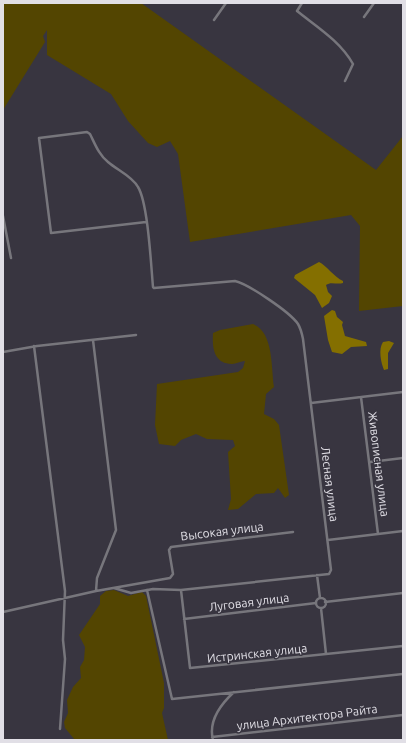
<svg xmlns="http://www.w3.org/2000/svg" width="406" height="743" font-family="Ubuntu,sans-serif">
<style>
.green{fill:#534501}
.water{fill:#846f00}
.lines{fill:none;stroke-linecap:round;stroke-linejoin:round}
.minor{stroke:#77767c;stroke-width:2.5}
.labels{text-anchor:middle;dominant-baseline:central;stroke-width:3;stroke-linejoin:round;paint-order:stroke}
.street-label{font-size:12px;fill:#e1dfe6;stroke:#383540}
</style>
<rect width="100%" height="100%" fill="#383540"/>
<path class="green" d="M 3,3 L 141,3 L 376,170 L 403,136 L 403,306 L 359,311 L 360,226 L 351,215 L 190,242 L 178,154 L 170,141 L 157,147 L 148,143 L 128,121 L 111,94 L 47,55 L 47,30 L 43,36 L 45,42 L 3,110 Z
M 253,324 C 274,332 271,368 274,387 L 266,394 L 264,414 L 274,419 L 279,425 L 289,495 L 285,498 L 278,488 L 274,493 L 256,494 L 238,509 L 228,510 L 231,499 L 228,452 L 235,446 L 233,440 L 207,439 L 196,434 L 181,440 L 175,446 L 159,444 L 155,425 L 157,384 L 238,372 L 243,368 L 245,361 C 241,361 236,364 232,364 C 214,364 212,348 213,333 L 220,330 Z
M 114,590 L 128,596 L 142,592 L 146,596 L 164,683 L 164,708 L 162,713 L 168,740 L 75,740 L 65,728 L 64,722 L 68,713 L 67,700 L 73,687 L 81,678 L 80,667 L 84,660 L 85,647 L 79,635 L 100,604 L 100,596 L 106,591 Z"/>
<path class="water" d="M 319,262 C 326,265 334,277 343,281 L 343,283 C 337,285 331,281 326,285 L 328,292 L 332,296 L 329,303 L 322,308 L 315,295 L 294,278 L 295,275 Z
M 332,310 L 335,311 L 337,317 L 343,322 L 342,325 L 345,336 L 366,342 L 367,346 L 351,347 L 342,354 L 332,352 L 328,340 L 324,316 Z
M 389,341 L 394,343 L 388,353 L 388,369 L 384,370 C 381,363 378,349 383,342 Z"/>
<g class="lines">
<path class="minor" d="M 302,3 L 297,11 C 317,27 340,41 353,64 L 345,81
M 364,17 L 374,3
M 214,20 L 226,3
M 3,216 L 11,258
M 93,340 L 116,530 L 97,578 L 96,591
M 34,346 L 65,591 L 63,640 L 65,659 L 60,729
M 3,352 L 37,346 L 136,335
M 361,397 L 378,534
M 311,403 L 403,392
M 370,462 L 403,458
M 328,540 L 403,531
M 317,575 L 320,598
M 114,588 L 131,593 L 153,589 L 181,590 L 329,574 L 331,570 L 303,339 C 302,334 301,329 298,324 C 290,312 248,284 235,281 L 154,288 L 153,287 C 151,265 148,203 138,187 C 132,176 117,170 108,162 C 99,155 95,144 90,134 L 87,132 L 39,138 L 51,233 L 146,222
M 147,590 L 172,699 L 403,674
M 181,590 L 190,668 L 403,646
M316 603a5 5 0 1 1 10 0a5 5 0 1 1-10 0Z
M 325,602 L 403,593
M 321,608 L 326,654
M 3,612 L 96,591 L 170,578 L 173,574 L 169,550 L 171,547 L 293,532
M 184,619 L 316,603
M 212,737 L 403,715
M 213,740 C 208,721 221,704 234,692"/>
</g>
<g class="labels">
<g class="street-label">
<text transform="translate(379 464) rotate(83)">Живописная улица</text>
<text transform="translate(330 484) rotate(83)">Лесная улица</text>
<text transform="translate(222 531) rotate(-7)">Высокая улица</text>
<text transform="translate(249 602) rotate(-7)">Луговая улица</text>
<text transform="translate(257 653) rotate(-6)">Истринская улица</text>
<text transform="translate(307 717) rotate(-7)">улица Архитектора Райта</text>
</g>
</g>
<rect width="406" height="743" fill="none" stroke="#e1dfe6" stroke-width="8"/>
</svg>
